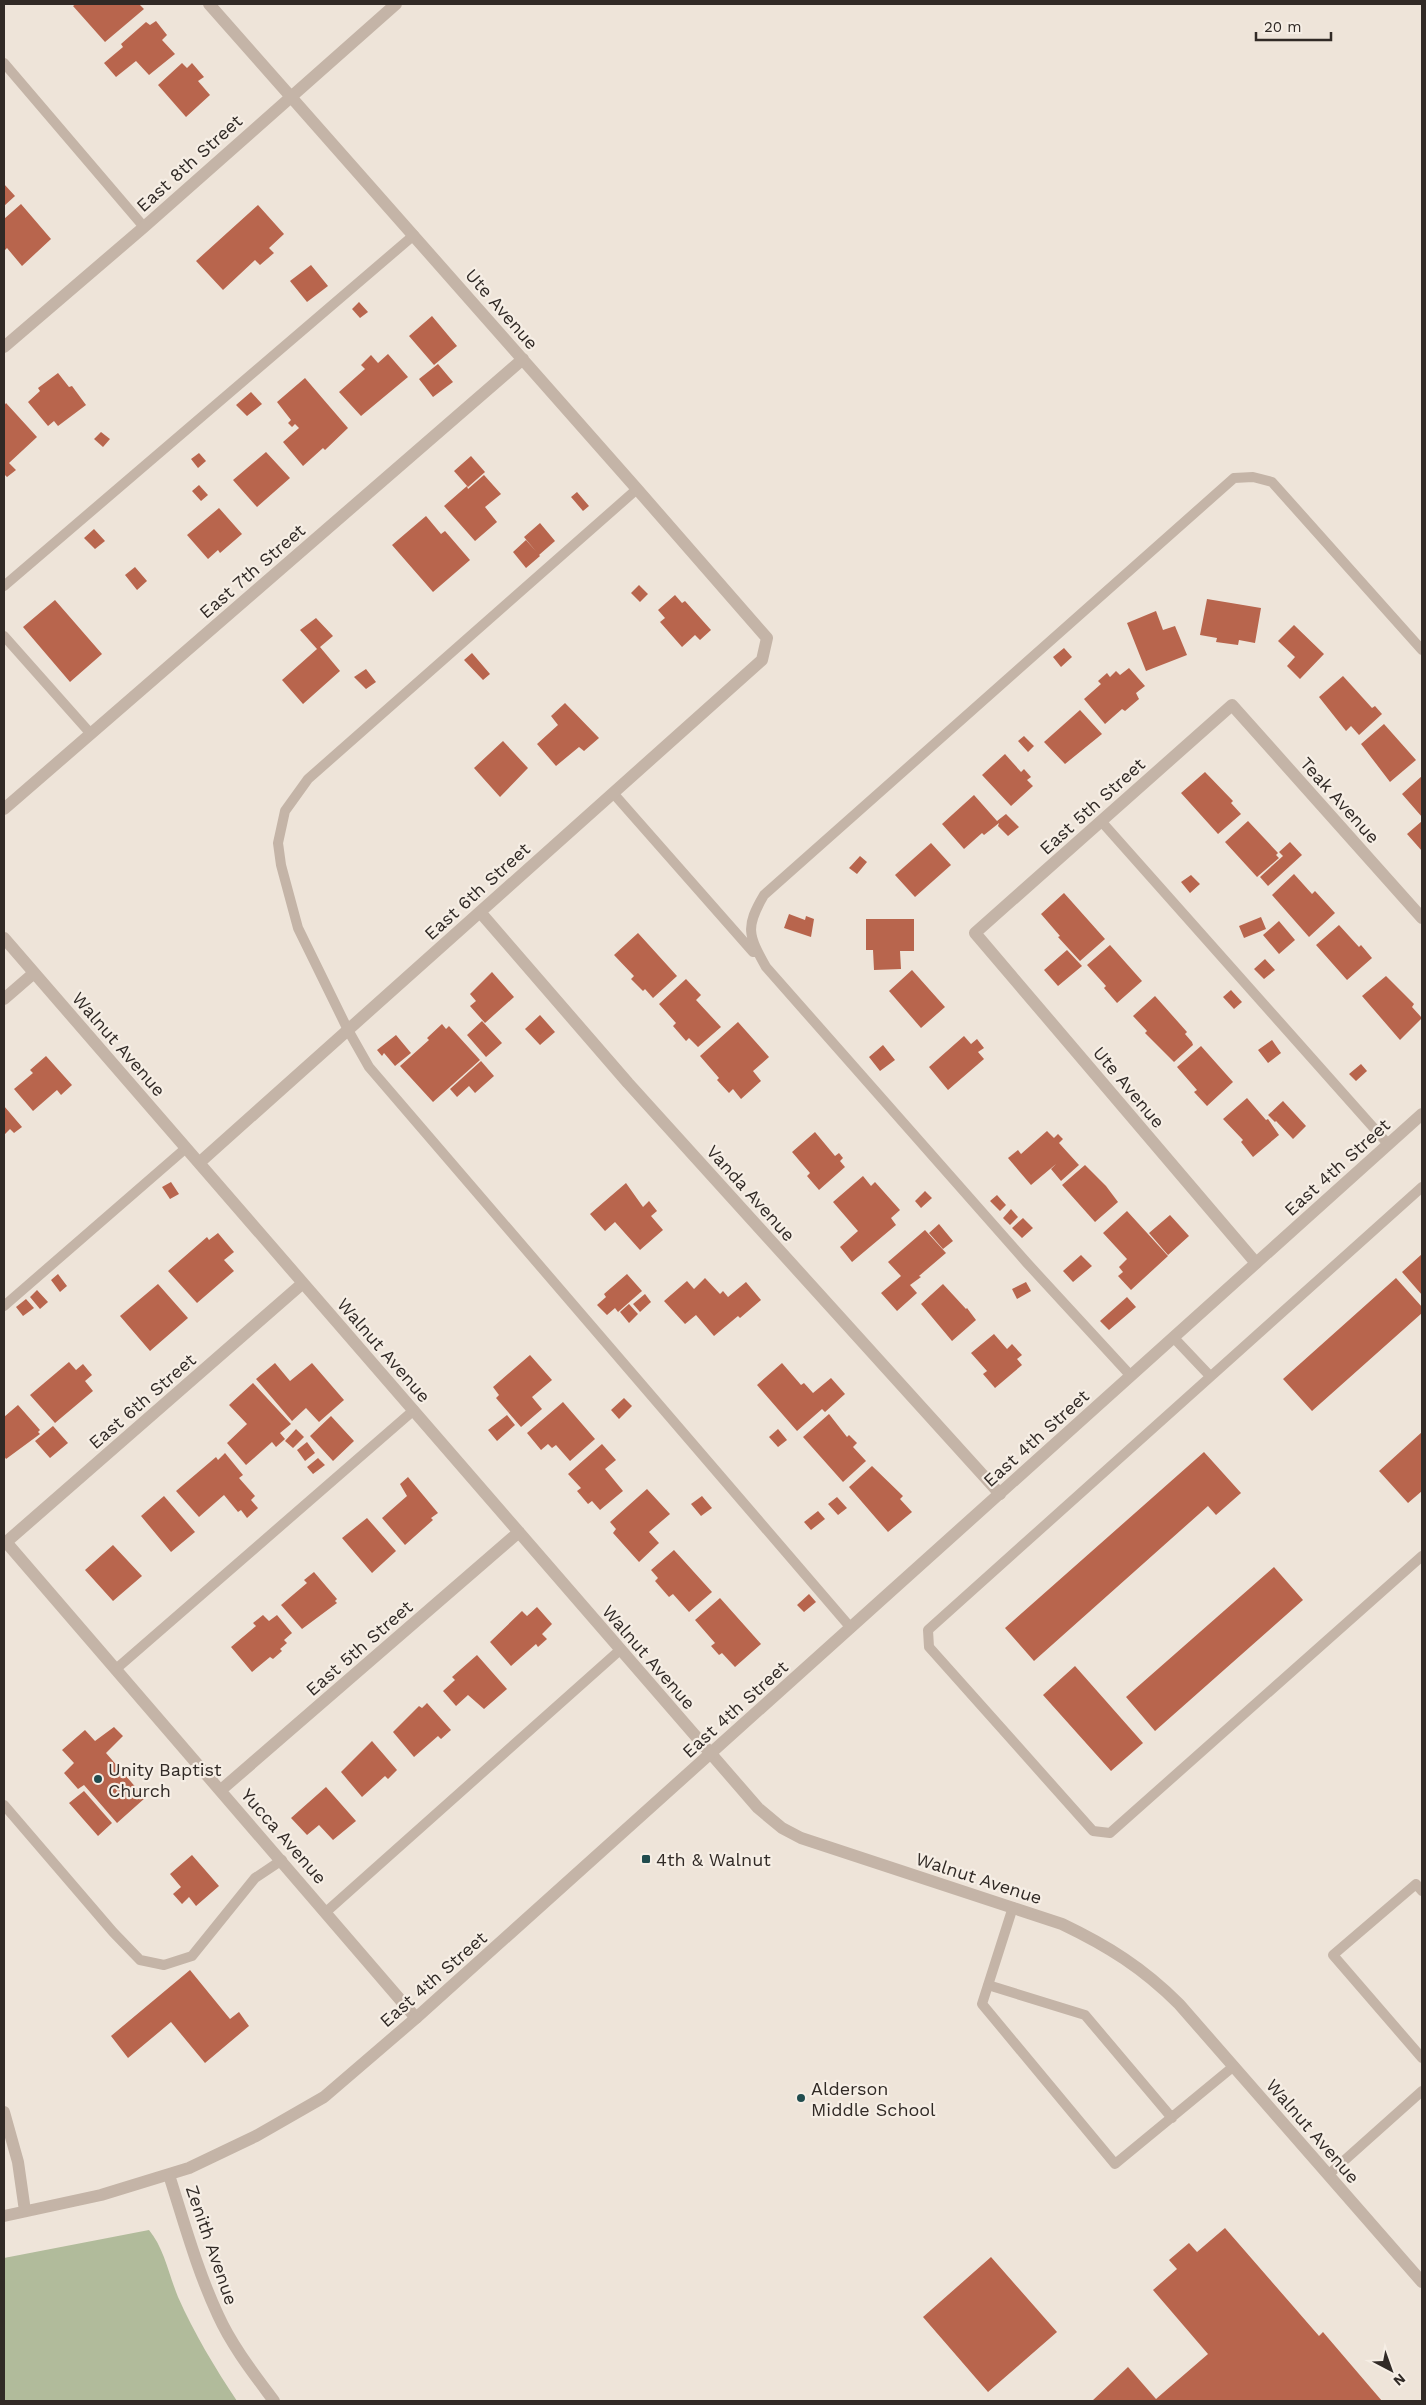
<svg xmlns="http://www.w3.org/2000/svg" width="1426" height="2405" font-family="'Work Sans',sans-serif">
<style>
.green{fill:#b1bb9b}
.building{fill:#b8654d}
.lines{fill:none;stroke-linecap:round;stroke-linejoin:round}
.service{stroke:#c4b4a7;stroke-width:10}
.minor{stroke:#c4b4a7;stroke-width:12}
.tertiary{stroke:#c4b4a7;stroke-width:12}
.poi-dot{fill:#214c4e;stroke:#f6eee5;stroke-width:2}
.labels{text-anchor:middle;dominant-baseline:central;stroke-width:4.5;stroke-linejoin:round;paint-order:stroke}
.street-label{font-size:18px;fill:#312a26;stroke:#f6eee5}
.poi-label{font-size:18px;fill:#312a26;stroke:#f6eee5;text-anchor:start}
</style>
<rect width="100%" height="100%" fill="#eee4d9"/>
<path class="green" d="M 149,2230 C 164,2248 169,2275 178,2297 C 194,2333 215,2368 237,2401 L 4,2401 L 4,2258 Z"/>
<path class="building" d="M 76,4 L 139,4 L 144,9 L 105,42 L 73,6 Z
M 156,21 L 167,35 L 162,40 L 175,54 L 149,75 L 136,61 L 116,77 L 104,63 L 123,47 L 121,44 L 146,22 L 150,25 Z
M 182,63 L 187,68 L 192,63 L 204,77 L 198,81 L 210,95 L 186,117 L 158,85 Z
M 4,184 L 15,196 L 4,206 Z
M 21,204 L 51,239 L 22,266 L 7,248 L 4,251 L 4,219 Z
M 258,205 L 284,234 L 269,248 L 274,253 L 260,265 L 255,260 L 223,290 L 196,261 Z
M 311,265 L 328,286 L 307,302 L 290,281 Z
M 359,302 L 368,312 L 360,318 L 352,309 Z
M 432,316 L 457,346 L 434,365 L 409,336 Z
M 388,354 L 408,377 L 361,416 L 339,392 L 365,369 L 361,365 L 371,355 L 378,363 Z
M 438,364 L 453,382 L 433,397 L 419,379 Z
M 58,373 L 69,387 L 72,386 L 86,405 L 58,426 L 54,421 L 48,426 L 28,402 L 40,391 L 38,388 Z
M 305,378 L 348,428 L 325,450 L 323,448 L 303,466 L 283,442 L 299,428 L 295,424 L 292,427 L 288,423 L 291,420 L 277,402 Z
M 251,392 L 262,404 L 247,416 L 236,405 Z
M 6,403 L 37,437 L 9,463 L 16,470 L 7,477 L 4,474 L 4,406 Z
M 101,432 L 110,439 L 103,447 L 94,439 Z
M 266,452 L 290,478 L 257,507 L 233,480 Z
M 199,453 L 206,461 L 198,468 L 191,459 Z
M 471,456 L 485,472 L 468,487 L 454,471 Z
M 484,475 L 501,494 L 485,507 L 497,522 L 475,541 L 444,506 L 467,486 L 468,489 Z
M 199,485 L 208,495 L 201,501 L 192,491 Z
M 577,492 L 589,506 L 583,511 L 571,497 Z
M 219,508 L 242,534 L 220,553 L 218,550 L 208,559 L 187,535 Z
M 426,516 L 441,534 L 445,531 L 470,560 L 433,592 L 392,545 Z
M 540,523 L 555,541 L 539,555 L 524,537 Z
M 94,529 L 105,541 L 95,549 L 84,538 Z
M 526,540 L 540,556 L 526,568 L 513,552 Z
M 135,567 L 147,581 L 137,590 L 125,575 Z
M 639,585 L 648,594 L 640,602 L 631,593 Z
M 675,595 L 682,603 L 685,601 L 711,630 L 700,640 L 695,635 L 682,647 L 660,622 L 665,618 L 658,610 Z
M 1207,599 L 1261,608 L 1255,643 L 1239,640 L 1238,645 L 1216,642 L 1217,638 L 1200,635 Z
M 55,600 L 102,654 L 70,682 L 23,627 Z
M 1156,611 L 1163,630 L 1175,626 L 1187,655 L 1146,671 L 1127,623 Z
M 316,618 L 333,636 L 320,647 L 340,671 L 303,704 L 282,680 L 317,649 L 300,630 Z
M 1294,625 L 1324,654 L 1300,679 L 1287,666 L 1295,657 L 1278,641 Z
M 1064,648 L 1072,657 L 1061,667 L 1053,657 Z
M 472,653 L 490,674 L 483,680 L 464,660 Z
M 1129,668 L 1145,686 L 1136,693 L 1139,699 L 1125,711 L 1122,709 L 1105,724 L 1084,699 L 1101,684 L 1098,681 L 1107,673 L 1110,677 L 1116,671 L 1120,675 Z
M 366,669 L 376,682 L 366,689 L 354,677 Z
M 1343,676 L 1372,708 L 1375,706 L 1382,714 L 1359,735 L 1351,726 L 1346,731 L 1319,697 Z
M 565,703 L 599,738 L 584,751 L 579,747 L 556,766 L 537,744 L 558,725 L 551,716 Z
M 1080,710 L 1102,734 L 1065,764 L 1044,742 Z
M 1384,724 L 1416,760 L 1390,782 L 1361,744 Z
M 1024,736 L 1034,746 L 1028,752 L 1018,741 Z
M 503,741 L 528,768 L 500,797 L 474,768 Z
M 1005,754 L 1021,772 L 1024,769 L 1031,777 L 1027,780 L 1033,786 L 1011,806 L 982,775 Z
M 1205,772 L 1233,801 L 1231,803 L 1241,814 L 1218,834 L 1181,793 Z
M 1422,776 L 1422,817 L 1402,794 Z
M 974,795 L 997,821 L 1006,814 L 1019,827 L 1008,836 L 998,826 L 999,823 L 984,835 L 982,833 L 964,849 L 942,824 Z
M 1248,821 L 1278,853 L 1276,855 L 1279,858 L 1257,877 L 1225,842 Z
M 1422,821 L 1422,851 L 1407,834 Z
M 1290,842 L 1302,855 L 1268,886 L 1260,877 L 1283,856 L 1279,852 Z
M 931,843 L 951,865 L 915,897 L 895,875 Z
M 860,856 L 867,862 L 857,874 L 849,868 Z
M 1294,874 L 1312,894 L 1315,891 L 1335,913 L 1309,937 L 1272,895 Z
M 1191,875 L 1200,884 L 1190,893 L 1181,882 Z
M 1064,893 L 1105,939 L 1080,961 L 1058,937 L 1060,936 L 1041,914 Z
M 789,914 L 805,920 L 806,916 L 814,919 L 811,937 L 784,928 Z
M 1261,917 L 1266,929 L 1244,938 L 1239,926 Z
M 866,919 L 914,919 L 914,951 L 900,951 L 901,969 L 874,970 L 873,950 L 866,950 Z
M 1279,921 L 1295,940 L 1279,954 L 1263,935 Z
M 1339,925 L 1359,947 L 1361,945 L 1372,958 L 1347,980 L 1316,945 Z
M 638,933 L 677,976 L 653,998 L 645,989 L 643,991 L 631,979 L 634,976 L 614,955 Z
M 1110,945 L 1142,981 L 1117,1003 L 1104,988 L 1106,986 L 1087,965 Z
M 1067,950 L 1082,966 L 1058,986 L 1044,970 Z
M 1265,959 L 1275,970 L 1264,979 L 1254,969 Z
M 912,970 L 945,1007 L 921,1028 L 889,991 Z
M 492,972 L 514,997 L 485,1023 L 470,1006 L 476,1001 L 470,994 Z
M 1386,976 L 1414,1004 L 1412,1007 L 1422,1018 L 1400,1040 L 1362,996 Z
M 686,979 L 701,995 L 696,1000 L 721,1027 L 698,1047 L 689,1038 L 686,1041 L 673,1026 L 676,1023 L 659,1004 Z
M 1231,990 L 1242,1002 L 1234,1009 L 1223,997 Z
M 1155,996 L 1187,1032 L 1185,1034 L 1192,1042 L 1193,1045 L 1174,1062 L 1145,1033 L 1147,1031 L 1133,1016 Z
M 540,1015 L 555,1032 L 540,1045 L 525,1029 Z
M 482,1021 L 502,1043 L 486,1057 L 467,1035 Z
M 738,1022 L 769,1057 L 753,1071 L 761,1081 L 741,1099 L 733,1089 L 729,1093 L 717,1080 L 719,1078 L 700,1056 Z
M 442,1024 L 446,1029 L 449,1026 L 480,1060 L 433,1102 L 400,1066 L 429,1040 L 427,1038 Z
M 396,1035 L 411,1053 L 395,1066 L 384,1053 L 382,1056 L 377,1050 Z
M 964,1036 L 971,1044 L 977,1039 L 984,1048 L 978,1052 L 984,1059 L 948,1090 L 929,1067 Z
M 1272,1040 L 1281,1053 L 1268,1063 L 1258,1050 Z
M 883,1045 L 895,1060 L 880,1071 L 869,1057 Z
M 1201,1046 L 1233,1082 L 1207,1106 L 1194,1092 L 1197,1090 L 1177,1067 Z
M 46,1056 L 72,1085 L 61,1095 L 57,1090 L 33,1111 L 14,1089 L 33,1073 L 30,1070 Z
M 481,1061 L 494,1076 L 475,1093 L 469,1086 L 457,1097 L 450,1089 Z
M 1361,1064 L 1367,1071 L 1356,1081 L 1349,1074 Z
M 1247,1098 L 1266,1120 L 1268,1119 L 1279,1135 L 1253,1157 L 1241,1142 L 1243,1140 L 1223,1119 Z
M 1283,1101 L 1306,1126 L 1293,1139 L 1276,1121 L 1275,1122 L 1268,1115 Z
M 4,1106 L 22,1127 L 14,1133 L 10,1129 L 4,1135 Z
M 1047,1131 L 1054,1138 L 1058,1134 L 1063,1139 L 1059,1143 L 1079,1165 L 1061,1181 L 1051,1169 L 1056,1164 L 1031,1185 L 1008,1158 L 1018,1150 L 1021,1154 Z
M 815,1132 L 835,1156 L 839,1153 L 843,1158 L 840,1161 L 845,1167 L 819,1190 L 807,1176 L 810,1173 L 792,1152 Z
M 1085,1165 L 1106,1186 L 1118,1202 L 1095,1222 L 1062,1185 Z
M 863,1176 L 871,1186 L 875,1182 L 900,1210 L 891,1218 L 896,1225 L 852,1262 L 840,1247 L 858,1231 L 833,1202 Z
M 171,1182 L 179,1194 L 170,1199 L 162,1187 Z
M 626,1183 L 643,1207 L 649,1201 L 657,1211 L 651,1216 L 663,1230 L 640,1250 L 615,1222 L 605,1231 L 590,1214 Z
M 925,1191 L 932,1198 L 921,1208 L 915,1201 Z
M 997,1195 L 1006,1205 L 1000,1211 L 990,1201 Z
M 1011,1209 L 1018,1217 L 1010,1225 L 1003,1218 Z
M 1127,1211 L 1168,1256 L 1131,1290 L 1118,1276 L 1123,1272 L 1119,1267 L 1127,1259 L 1103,1233 Z
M 1170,1215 L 1189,1236 L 1168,1255 L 1149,1233 Z
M 1023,1218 L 1033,1228 L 1022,1238 L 1012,1228 Z
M 939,1224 L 953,1241 L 943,1249 L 929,1233 Z
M 925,1230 L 946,1253 L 919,1276 L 921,1277 L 910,1285 L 917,1293 L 897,1311 L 881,1293 L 901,1276 L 888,1262 Z
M 218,1233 L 234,1252 L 224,1260 L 234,1271 L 197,1303 L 168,1271 L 207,1237 L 209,1240 Z
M 1422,1254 L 1422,1295 L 1402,1272 Z
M 1081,1255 L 1092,1266 L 1073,1282 L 1063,1271 Z
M 58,1274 L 67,1286 L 60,1292 L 51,1280 Z
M 627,1274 L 642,1291 L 618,1312 L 615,1308 L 607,1315 L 597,1305 L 606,1297 L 604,1294 Z
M 705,1278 L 720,1294 L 723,1291 L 728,1297 L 746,1282 L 761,1300 L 740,1318 L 738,1316 L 714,1336 L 696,1315 L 685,1324 L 664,1301 L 687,1281 L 694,1289 Z
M 1396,1278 L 1422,1307 L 1422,1313 L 1312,1411 L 1283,1379 Z
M 1026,1282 L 1031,1291 L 1017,1299 L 1012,1289 Z
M 158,1284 L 188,1318 L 150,1351 L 120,1316 Z
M 943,1284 L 966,1309 L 967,1308 L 976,1320 L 952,1341 L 921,1304 Z
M 37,1290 L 48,1302 L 40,1309 L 30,1297 Z
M 645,1294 L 651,1302 L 640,1312 L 633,1304 Z
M 1127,1297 L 1136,1307 L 1109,1330 L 1100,1321 Z
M 26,1299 L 34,1308 L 23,1316 L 16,1307 Z
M 629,1304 L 638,1314 L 629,1323 L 620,1312 Z
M 994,1334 L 1007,1349 L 1012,1344 L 1022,1355 L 1017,1359 L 1022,1365 L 995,1388 L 983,1374 L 987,1371 L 971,1353 Z
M 530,1355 L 552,1380 L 532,1397 L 542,1409 L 521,1427 L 496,1398 L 499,1395 L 493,1387 Z
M 69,1362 L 76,1370 L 83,1364 L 92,1375 L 85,1381 L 93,1391 L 55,1423 L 30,1395 Z
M 275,1363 L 290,1381 L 312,1363 L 344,1400 L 319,1422 L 306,1408 L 292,1421 L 256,1379 Z
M 782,1363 L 801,1385 L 804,1383 L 813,1393 L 831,1378 L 845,1394 L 825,1412 L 822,1409 L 797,1431 L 757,1385 Z
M 253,1383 L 291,1424 L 280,1433 L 285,1439 L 276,1447 L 272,1442 L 246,1465 L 227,1443 L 247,1424 L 229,1405 Z
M 624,1398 L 632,1406 L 619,1419 L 611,1410 Z
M 563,1402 L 595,1439 L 570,1461 L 556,1445 L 552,1448 L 548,1444 L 541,1450 L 527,1433 Z
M 18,1405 L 40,1430 L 38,1432 L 40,1434 L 6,1459 L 4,1456 L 4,1417 Z
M 829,1414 L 847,1437 L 849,1435 L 857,1443 L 853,1447 L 866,1461 L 843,1482 L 803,1437 Z
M 507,1415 L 515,1425 L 497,1441 L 488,1430 Z
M 331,1416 L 354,1441 L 333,1461 L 310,1436 Z
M 53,1426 L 68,1443 L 50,1458 L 35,1441 Z
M 296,1429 L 304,1437 L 293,1448 L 285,1441 Z
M 778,1429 L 787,1440 L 778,1447 L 769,1437 Z
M 1422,1432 L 1422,1491 L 1408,1503 L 1379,1471 Z
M 307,1442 L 315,1453 L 305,1461 L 297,1450 Z
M 602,1444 L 616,1460 L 605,1469 L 623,1491 L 600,1510 L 592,1501 L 588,1504 L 577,1491 L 581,1488 L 568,1474 Z
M 1204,1452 L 1241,1493 L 1216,1515 L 1208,1506 L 1034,1661 L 1005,1628 Z
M 225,1453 L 243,1475 L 239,1478 L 255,1496 L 251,1500 L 258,1508 L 247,1518 L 241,1510 L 238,1512 L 224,1495 L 199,1517 L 176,1491 L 216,1457 L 218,1460 Z
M 318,1458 L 325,1465 L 313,1474 L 307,1467 Z
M 872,1466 L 903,1496 L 900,1499 L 912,1512 L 888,1532 L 849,1487 Z
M 408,1477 L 438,1513 L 431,1518 L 433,1520 L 405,1545 L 382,1518 L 407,1496 L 400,1484 Z
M 647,1489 L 670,1514 L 649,1532 L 659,1543 L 639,1562 L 613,1533 L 616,1529 L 610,1522 Z
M 164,1496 L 195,1532 L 171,1552 L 141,1516 Z
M 702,1496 L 712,1508 L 701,1516 L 691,1504 Z
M 837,1497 L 847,1508 L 838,1515 L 828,1504 Z
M 818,1511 L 825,1519 L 811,1530 L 804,1522 Z
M 367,1518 L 396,1551 L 372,1573 L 342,1538 Z
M 113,1545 L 142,1576 L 113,1601 L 85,1570 Z
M 674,1550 L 712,1592 L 689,1612 L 673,1594 L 669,1597 L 655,1581 L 658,1578 L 651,1570 Z
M 1274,1567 L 1303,1600 L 1155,1731 L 1126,1697 Z
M 314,1572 L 337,1599 L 335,1601 L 337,1603 L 302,1629 L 281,1605 L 307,1583 L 304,1580 Z
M 809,1594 L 816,1602 L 804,1612 L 797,1605 Z
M 720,1598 L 761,1644 L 735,1667 L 722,1653 L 719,1655 L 711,1646 L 715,1643 L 695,1620 Z
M 537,1607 L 552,1624 L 542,1634 L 547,1639 L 538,1647 L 536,1644 L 511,1666 L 490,1642 L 522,1611 L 527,1616 Z
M 263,1615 L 269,1621 L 277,1615 L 292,1633 L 284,1640 L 287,1643 L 280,1649 L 282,1651 L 273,1659 L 270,1657 L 252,1672 L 231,1647 L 256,1626 L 253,1623 Z
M 477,1655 L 507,1689 L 484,1709 L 468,1695 L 456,1706 L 443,1691 L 455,1680 L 452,1677 Z
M 1075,1666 L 1143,1743 L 1111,1771 L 1043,1695 Z
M 427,1703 L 451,1730 L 441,1739 L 438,1736 L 414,1757 L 393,1732 L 419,1706 L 422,1708 Z
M 114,1727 L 123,1736 L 106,1753 L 145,1798 L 117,1823 L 84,1785 L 78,1789 L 64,1773 L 74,1763 L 62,1750 L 85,1730 L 95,1741 Z
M 372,1741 L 397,1770 L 388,1779 L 385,1776 L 362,1797 L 341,1772 Z
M 326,1787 L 356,1821 L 333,1840 L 319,1825 L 307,1835 L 291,1818 Z
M 84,1791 L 112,1823 L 98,1836 L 69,1803 Z
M 192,1855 L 219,1886 L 196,1906 L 189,1897 L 182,1904 L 173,1894 L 181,1887 L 170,1874 Z
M 190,1970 L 230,2019 L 239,2012 L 249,2026 L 205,2063 L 171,2022 L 128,2058 L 111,2036 Z
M 1225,2228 L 1319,2336 L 1323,2332 L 1382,2401 L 1092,2401 L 1128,2367 L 1156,2399 L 1208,2354 L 1153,2290 L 1177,2269 L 1169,2260 L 1189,2243 L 1197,2252 Z
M 991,2257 L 1057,2332 L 988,2392 L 923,2317 Z"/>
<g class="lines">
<path class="service" d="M 4,63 L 144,227
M 637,489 L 308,779 L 285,811 L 278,843 L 281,865 L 298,928 L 348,1030 L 369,1067 L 851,1628
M 4,586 L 414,235
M 4,636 L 91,734
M 613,793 L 753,952
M 1101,821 L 1388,1144
M 1422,1187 L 928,1630 L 929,1647 L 1093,1831 L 1110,1833 L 1422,1556
M 4,1306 L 186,1148
M 1174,1338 L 1210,1376
M 1131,1376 L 1027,1263 L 766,967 C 748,935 745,927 764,895 L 1234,478 L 1253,477 L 1272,482 L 1422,650
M 116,1669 L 414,1410
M 4,1805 L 113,1932 L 140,1960 L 164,1965 L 192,1956 L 255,1878 L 282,1860
M 1422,1891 L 1416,1884 L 1333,1955 L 1422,2058
M 1013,1907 L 982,2004 L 1115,2164 L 1234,2066
M 326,1912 L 620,1650
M 988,1985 L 1085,2015 L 1172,2118
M 1328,2175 L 1422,2091"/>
<path class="minor" d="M 4,347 L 144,227 L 396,4
M 4,809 L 523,359
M 480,912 L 628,1083 L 1000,1494
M 4,938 L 758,1808 L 782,1828 L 801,1838 L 1062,1924 C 1108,1946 1143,1968 1179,2004 L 1422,2282
M 4,999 L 34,973
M 199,1163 L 762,660 L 767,638 L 637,489 L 209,4
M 1256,1263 L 975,933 L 1232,705 L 1422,918
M 6,1542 L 416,2018
M 4,1544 L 303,1283
M 221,1790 L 519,1532"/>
<path class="tertiary" d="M 4,2112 L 18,2162 L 25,2211
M 169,2175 C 184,2222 197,2270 218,2315 C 232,2346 254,2374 274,2401
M 4,2216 L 101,2195 L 189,2168 L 256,2136 L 324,2097 L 416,2018 L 1422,1114"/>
</g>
<g class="poi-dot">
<circle cx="98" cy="1779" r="5"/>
<rect x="641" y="1854" width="10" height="10" rx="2.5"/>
<circle cx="801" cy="2098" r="5"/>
</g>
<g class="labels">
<g class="street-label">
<text transform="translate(189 163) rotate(-42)">East 8th Street</text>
<text transform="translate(502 309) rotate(49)">Ute Avenue</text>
<text transform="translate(252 571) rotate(-41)">East 7th Street</text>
<text transform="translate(1340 800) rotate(48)">Teak Avenue</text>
<text transform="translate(1092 806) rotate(-42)">East 5th Street</text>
<text transform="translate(477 891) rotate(-42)">East 6th Street</text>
<text transform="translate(119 1044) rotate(49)">Walnut Avenue</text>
<text transform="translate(1129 1087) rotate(50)">Ute Avenue</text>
<text transform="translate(1337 1167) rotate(-42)">East 4th Street</text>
<text transform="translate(751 1193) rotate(48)">Vanda Avenue</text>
<text transform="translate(384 1350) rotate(49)">Walnut Avenue</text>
<text transform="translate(142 1401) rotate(-41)">East 6th Street</text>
<text transform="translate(1036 1438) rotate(-42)">East 4th Street</text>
<text transform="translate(359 1648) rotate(-41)">East 5th Street</text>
<text transform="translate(649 1657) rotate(49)">Walnut Avenue</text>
<text transform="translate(735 1709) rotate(-42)">East 4th Street</text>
<text transform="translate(284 1836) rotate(49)">Yucca Avenue</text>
<text transform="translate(979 1878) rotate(18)">Walnut Avenue</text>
<text transform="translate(433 1979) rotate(-41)">East 4th Street</text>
<text transform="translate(1313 2131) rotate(49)">Walnut Avenue</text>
<text transform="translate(212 2245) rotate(71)">Zenith Avenue</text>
</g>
<g class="poi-label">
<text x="108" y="1769">Unity Baptist<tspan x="108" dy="21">Church</tspan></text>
<text x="656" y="1859">4th &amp; Walnut</text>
<text x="811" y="2088">Alderson<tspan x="811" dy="21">Middle School</tspan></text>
</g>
</g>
<rect width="1426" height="2405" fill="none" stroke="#312a26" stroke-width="10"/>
<g transform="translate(1391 2370) rotate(139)" stroke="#f6eee5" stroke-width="4" paint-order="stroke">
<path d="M0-4L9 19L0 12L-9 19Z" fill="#312a26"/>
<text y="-8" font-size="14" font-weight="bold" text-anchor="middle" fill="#312a26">N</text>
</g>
<path d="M1256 32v8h75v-8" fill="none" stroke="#312a26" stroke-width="2.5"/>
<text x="1264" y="32" font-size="15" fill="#312a26" stroke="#f6eee5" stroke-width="4" paint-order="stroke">20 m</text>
</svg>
